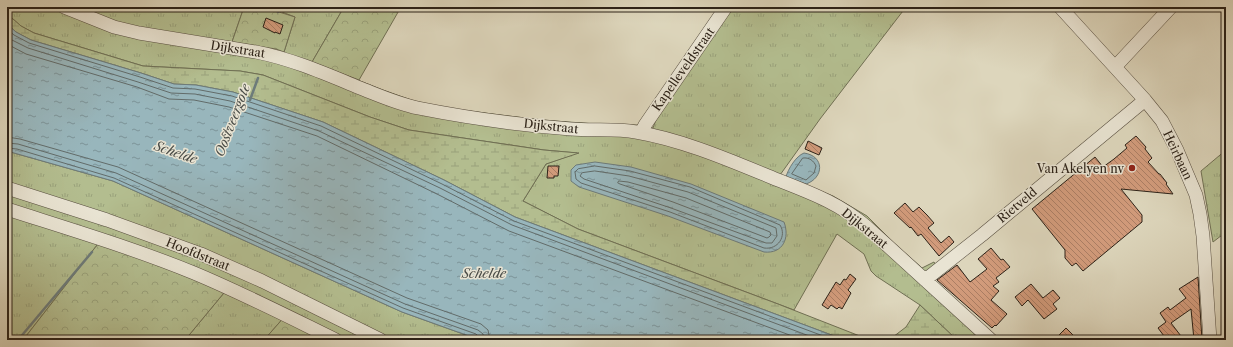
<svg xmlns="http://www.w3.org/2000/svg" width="1233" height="347" font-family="'Libre Caslon Text',serif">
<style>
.grass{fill:url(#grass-tufts);stroke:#707054}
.forest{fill:url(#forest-crowns);stroke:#707054}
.wetland{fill:url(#wetland-marsh);stroke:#707054}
.water{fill:url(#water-ripples);stroke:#6d7b7a}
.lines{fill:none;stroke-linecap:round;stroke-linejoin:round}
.shore{stroke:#626c6a;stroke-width:1}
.stream{stroke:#6d7b7a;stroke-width:2.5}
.building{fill:url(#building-back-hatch);stroke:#2c2218}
.minor-casing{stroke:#584f41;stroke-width:14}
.minor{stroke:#e9e4d3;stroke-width:13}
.poi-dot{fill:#8f2418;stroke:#e9e4d3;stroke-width:1.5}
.labels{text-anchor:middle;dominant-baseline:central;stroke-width:3;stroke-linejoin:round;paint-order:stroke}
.street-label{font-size:12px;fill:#2c2218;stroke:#e9e4d3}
.poi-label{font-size:12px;fill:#2c2218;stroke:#e9e4d3;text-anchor:end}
.water-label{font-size:13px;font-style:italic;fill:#4c4e49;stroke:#e9e4d3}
</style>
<defs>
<pattern id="grass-tufts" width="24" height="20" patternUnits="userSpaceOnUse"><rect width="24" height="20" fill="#b3bd8f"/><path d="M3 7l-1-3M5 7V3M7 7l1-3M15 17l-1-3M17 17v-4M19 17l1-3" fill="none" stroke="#9aa27b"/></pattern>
<pattern id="forest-crowns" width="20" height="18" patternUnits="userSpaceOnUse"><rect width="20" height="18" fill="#b3bd8f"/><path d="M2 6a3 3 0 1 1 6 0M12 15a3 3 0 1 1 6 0" fill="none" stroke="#9aa27b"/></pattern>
<pattern id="wetland-marsh" width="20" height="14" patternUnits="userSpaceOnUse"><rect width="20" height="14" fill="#b3bd8f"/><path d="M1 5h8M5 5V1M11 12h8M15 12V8" fill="none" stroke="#9aa27b"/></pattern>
<pattern id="water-ripples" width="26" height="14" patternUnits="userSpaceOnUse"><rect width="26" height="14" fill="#98b6bc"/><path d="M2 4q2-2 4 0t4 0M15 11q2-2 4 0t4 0" fill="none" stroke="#7c9498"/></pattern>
<pattern id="building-back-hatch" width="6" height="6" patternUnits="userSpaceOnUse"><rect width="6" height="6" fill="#d29b7b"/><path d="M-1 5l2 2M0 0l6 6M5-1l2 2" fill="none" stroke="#ab7e64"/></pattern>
</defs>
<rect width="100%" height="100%" fill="#ddd6bc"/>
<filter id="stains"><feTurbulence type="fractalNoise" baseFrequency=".005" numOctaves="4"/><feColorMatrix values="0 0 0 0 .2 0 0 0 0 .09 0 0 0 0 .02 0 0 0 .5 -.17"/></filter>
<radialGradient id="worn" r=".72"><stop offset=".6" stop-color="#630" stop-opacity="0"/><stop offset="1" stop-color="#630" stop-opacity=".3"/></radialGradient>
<path class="grass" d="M 7,7 L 244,7 L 232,42 L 257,45 L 284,52 L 295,17 L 282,12 L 289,7 L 344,7 L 312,62 L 383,90 L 414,101 L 445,108 L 541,120 L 610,125 L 645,125 L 653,128 L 657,117 L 732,7 L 906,7 L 820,119 L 780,175 L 833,196 L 867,216 L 895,244 L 922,268 L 934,262 L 937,267 L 927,273 L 987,340 L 957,340 L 920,305 L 876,276 L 871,271 L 864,254 L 837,234 L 794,310 L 578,229 L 523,201 L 546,164 L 577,153 L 544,150 L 409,130 L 370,117 L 263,75 L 240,71 L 143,66 L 34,33 L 21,26 L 13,19 L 7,16 Z
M 1226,150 L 1226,232 L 1213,242 L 1201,171 Z
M 7,151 L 113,181 L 402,312 L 480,340 L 344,340 L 257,296 L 7,205 Z
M 7,209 L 101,240 L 23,340 L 7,340 Z
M 228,288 L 286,315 L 264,340 L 185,340 Z"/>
<path class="forest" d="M 244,7 L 274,7 L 276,11 L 295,17 L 284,52 L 276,49 L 232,42 Z
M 344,7 L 401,7 L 359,80 L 312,62 Z
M 101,240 L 228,288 L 185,340 L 23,340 Z
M 286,315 L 336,340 L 264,340 Z"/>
<path class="wetland" d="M 7,16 L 13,19 L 21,26 L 34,33 L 143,66 L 240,71 L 263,75 L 370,117 L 409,130 L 544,150 L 579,153 L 546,164 L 523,201 L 578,229 L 778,304 L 870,340 L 845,340 L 515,217 L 444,180 L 323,122 L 233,92 L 196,85 L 174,84 L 141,73 L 31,40 L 16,32 L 7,24 Z
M 920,305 L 957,340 L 889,340 L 906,327 Z"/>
<path class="water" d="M 7,24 L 16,32 L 31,40 L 141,73 L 174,84 L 196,85 L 233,92 L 323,122 L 444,180 L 515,217 L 845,340 L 480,340 L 402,312 L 113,181 L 7,151 Z
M 804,153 C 825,156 824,178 806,184 L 786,177 C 788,169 796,156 804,153 Z
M 595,162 L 631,167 L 691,184 L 784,222 C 790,238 783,254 764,252 L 668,216 L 579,187 L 571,181 L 571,170 L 576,165 Z"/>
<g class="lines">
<path class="shore" d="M 7,29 L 14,35 L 29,43 L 140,77 L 173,88 L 195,89 L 232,96 L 321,126 L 442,184 L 514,221 L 834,340
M 7,36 L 12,40 L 28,48 L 138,82 L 171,93 L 195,94 L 230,101 L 319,131 L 440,188 L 512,225 L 820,340
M 7,44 L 26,54 L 137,87 L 169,99 L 194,100 L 229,107 L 317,136 L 437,194 L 509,231 L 803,340
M 7,137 L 20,139 L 118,167 L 407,298 L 481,324 L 488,330 L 490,340
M 7,143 L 18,144 L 116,173 L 405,304 L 478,330 L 483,334 L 484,340
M 7,148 L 17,149 L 114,178 L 403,308 L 476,334 L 479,337 L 479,340
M 803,158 C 809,157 814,161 816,166 L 814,173 L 806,180 L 792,174 Z
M 595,166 L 630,171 L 690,187 L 780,225 C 787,236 778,250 764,248 L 670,212 L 581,183 L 576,179 L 575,172 L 578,169 Z
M 595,171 L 629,176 L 688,192 L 776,228 L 777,236 L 772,243 L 766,243 L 671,208 L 584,179 L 580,176 L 582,173 Z
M 619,181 L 628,182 L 686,198 L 770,232 L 771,235 L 769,237 L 767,238 L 673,202 L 620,184 L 618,183 Z"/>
<path class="stream" d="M 278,12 L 281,7
M 250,100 L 258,78
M 18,340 L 92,252"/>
</g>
<path class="building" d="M 266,18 L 283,25 L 280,34 L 275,32 L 275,33 L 263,27 Z
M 1136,136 L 1146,147 L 1145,149 L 1152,158 L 1148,162 L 1159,174 L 1160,174 L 1167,183 L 1166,184 L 1173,194 L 1121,189 L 1142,215 L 1142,222 L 1083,271 L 1076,263 L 1072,266 L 1065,258 L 1065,250 L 1032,209 L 1095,157 L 1103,167 L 1114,159 L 1127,148 L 1125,145 Z
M 808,141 L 822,148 L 819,155 L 805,149 Z
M 548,166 L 559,166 L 558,176 L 554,176 L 554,178 L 547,178 Z
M 905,203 L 913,212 L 919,207 L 927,215 L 934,223 L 928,228 L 941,243 L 949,236 L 954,242 L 939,256 L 921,234 L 918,236 L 911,227 L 910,228 L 894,213 Z
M 991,248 L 1001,260 L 1003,259 L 1010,267 L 996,278 L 999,282 L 993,286 L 999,291 L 991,300 L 1007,314 L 996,326 L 995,325 L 992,328 L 937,280 L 957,265 L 970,282 L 987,269 L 978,259 Z
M 850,274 L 856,279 L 848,290 L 851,293 L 842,309 L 839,307 L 837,309 L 831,305 L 828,309 L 822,305 L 836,282 L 840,285 L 844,279 L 846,280 Z
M 1198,277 L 1202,340 L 1194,340 L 1191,309 L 1171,323 L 1184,340 L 1167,340 L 1158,328 L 1166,322 L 1160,313 L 1168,307 L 1170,310 L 1186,298 L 1179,289 Z
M 1031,284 L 1043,298 L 1053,290 L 1060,298 L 1053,304 L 1057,309 L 1044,319 L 1028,300 L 1022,306 L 1015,297 Z
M 1066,328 L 1073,335 L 1068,340 L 1054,340 Z"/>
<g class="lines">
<g class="minor-casing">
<path id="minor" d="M 64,7 L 114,27 L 139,33 L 256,52 C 292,59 326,74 360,88 C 378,95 398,104 418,108 C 468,118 520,125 571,129 C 592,131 615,128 636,132 C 683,140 729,160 773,178 C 808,192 838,202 867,227 L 991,340
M 1060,7 L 1145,100 L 1162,121 L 1177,150 L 1196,195 L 1200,214 L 1203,236 L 1210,340
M 1115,67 L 1171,7
M 641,133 L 645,125 L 726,7
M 7,188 L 107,220 L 201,254 L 262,281 L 381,340
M 7,209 C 69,229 133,248 194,273 C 242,293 289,317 336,340
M 925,280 L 982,235 L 1145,100"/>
</g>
<use href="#minor" class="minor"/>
</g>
<circle class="poi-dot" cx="1132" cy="168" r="4"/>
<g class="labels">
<g class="street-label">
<text transform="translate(238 49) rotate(9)">Dijkstraat</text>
<text transform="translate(683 69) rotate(-55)">Kapelleveldstraat</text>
<text transform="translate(551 126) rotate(6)">Dijkstraat</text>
<text transform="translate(1178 155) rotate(65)">Heirbaan</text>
<text transform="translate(1017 205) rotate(-40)">Rietveld</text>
<text transform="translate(865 228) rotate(39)">Dijkstraat</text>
<text transform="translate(198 254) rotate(22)">Hoofdstraat</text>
</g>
<g class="poi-label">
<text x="1124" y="168">Van Akelyen nv</text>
</g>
<g class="water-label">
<text transform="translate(232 120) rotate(-69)">Oostveergote</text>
<text transform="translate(176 152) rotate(19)">Schelde</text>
<text x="484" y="273">Schelde</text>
</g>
</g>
<rect width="1233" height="347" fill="none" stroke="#ddd6bc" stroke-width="24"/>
<rect x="8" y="8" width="1217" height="331" fill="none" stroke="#2c2218" stroke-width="2"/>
<rect x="12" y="12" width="1209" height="323" fill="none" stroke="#2c2218"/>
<rect width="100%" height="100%" filter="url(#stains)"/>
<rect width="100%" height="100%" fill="url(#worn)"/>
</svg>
